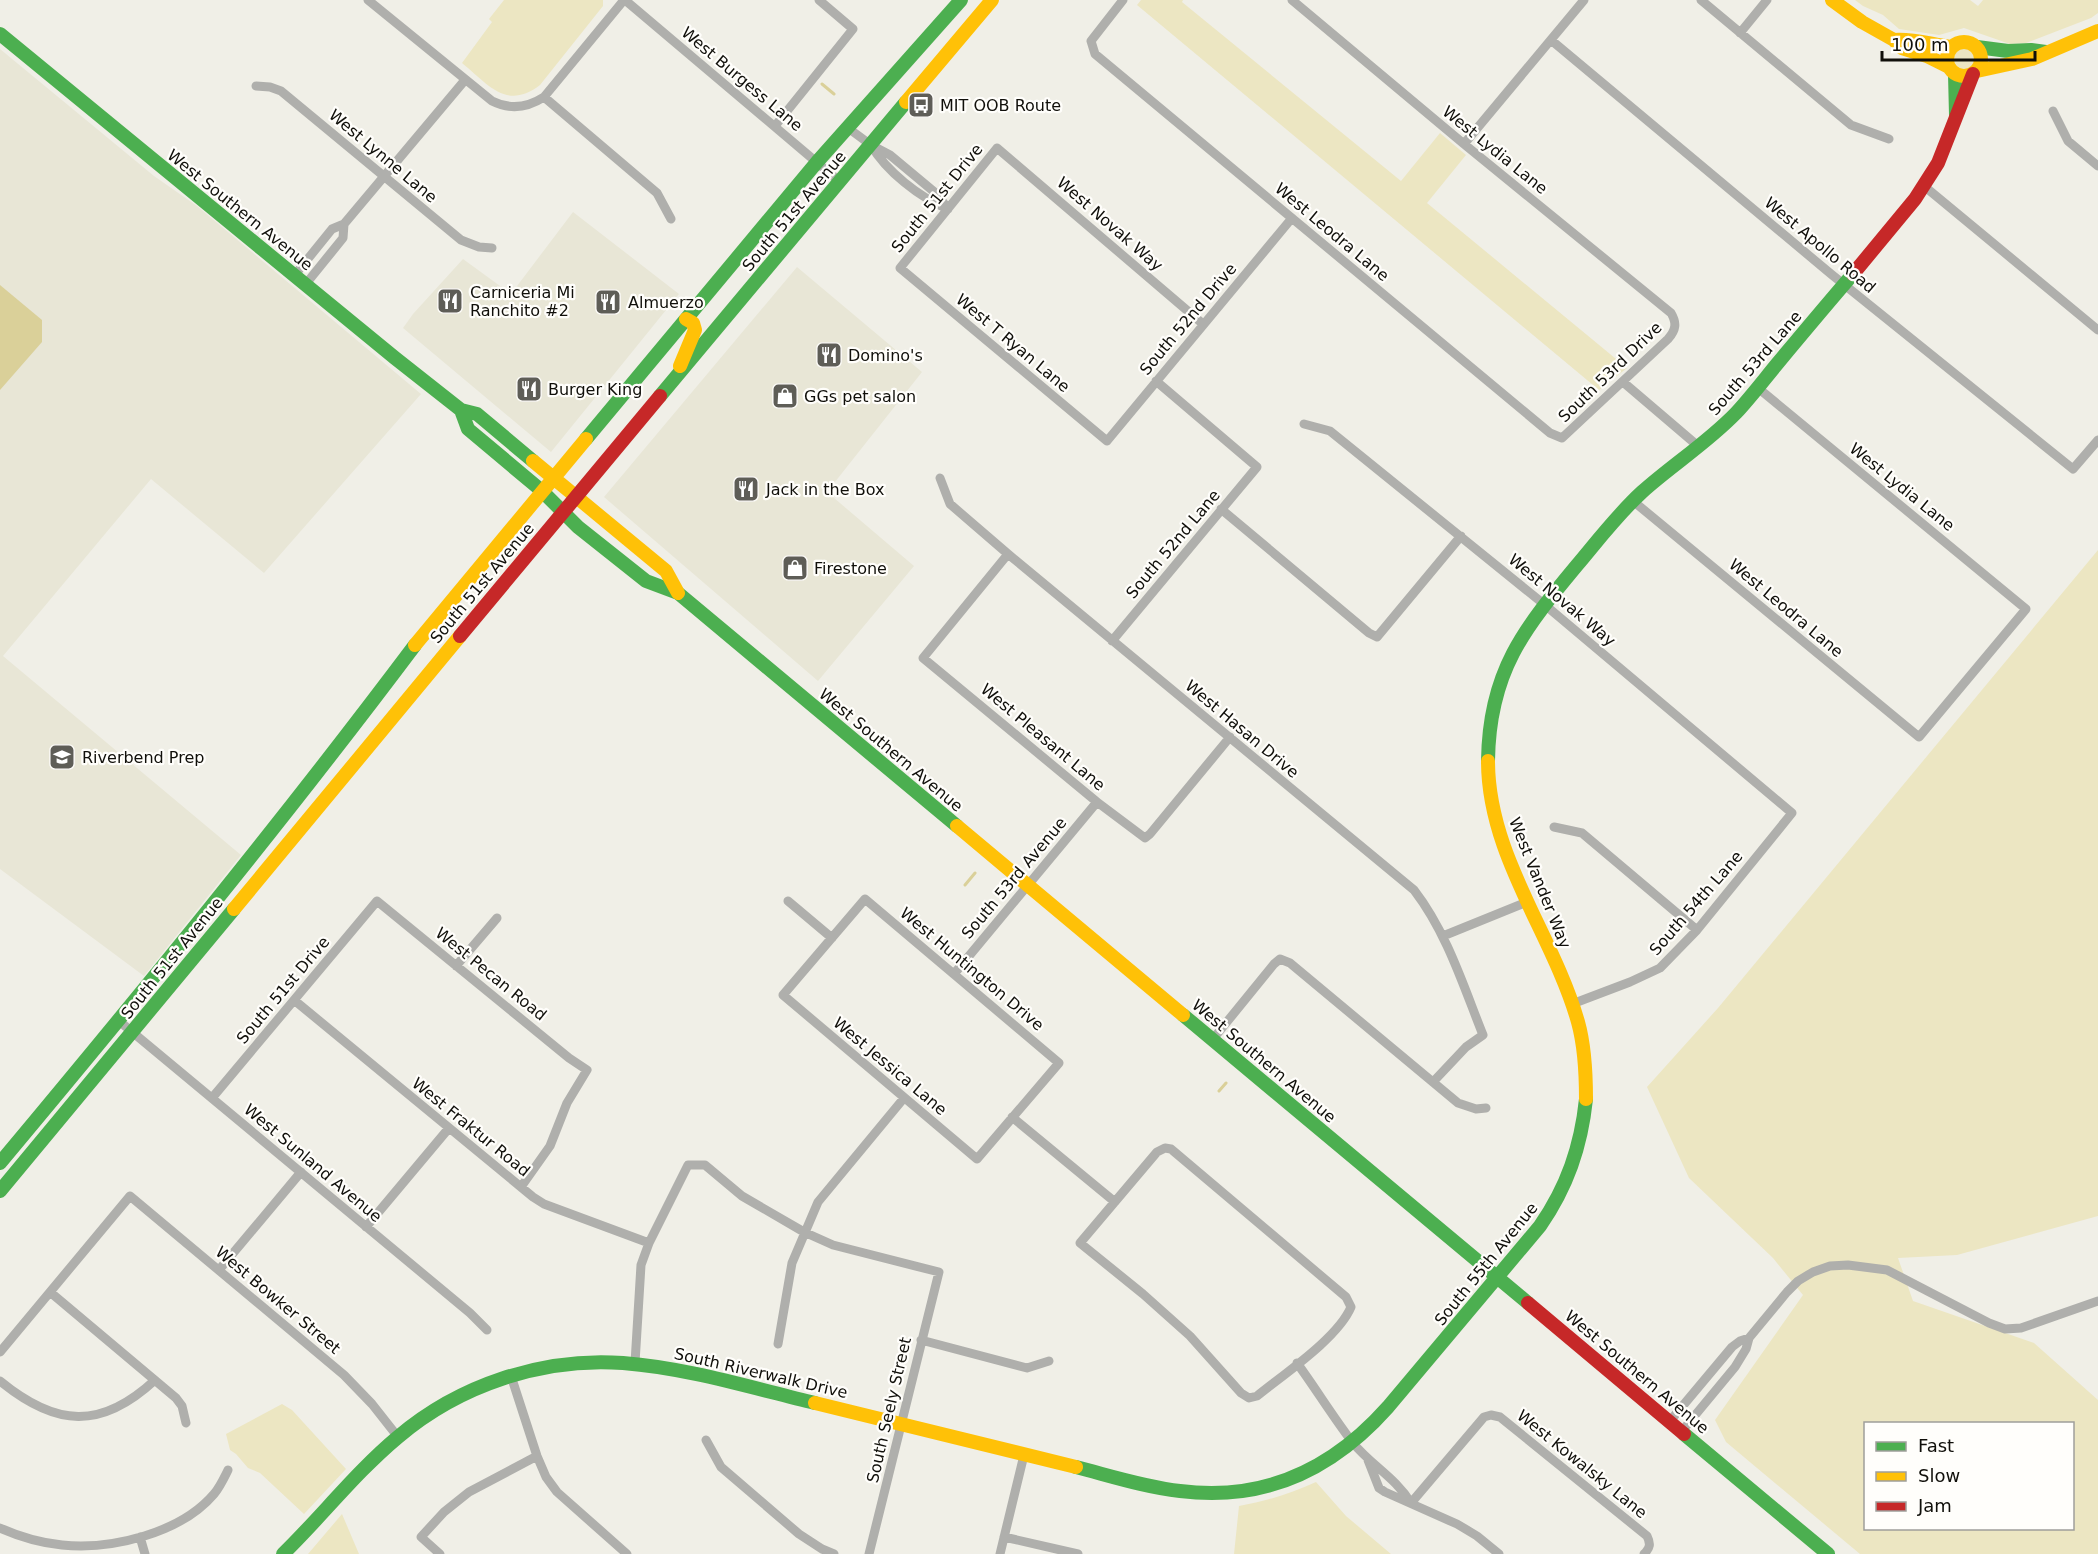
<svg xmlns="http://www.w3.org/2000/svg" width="2098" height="1554" font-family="'DejaVu Sans',sans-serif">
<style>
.built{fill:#e8e6d6}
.green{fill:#ece6c2;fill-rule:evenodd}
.water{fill:#dad099}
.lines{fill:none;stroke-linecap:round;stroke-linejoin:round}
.stream{stroke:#dad099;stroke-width:3}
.street{stroke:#afafac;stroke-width:9}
.fast{stroke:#4caf50;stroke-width:14}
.slow{stroke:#ffc107;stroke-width:14}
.jam{stroke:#c62828;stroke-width:14}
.labels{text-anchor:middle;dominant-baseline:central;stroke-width:4.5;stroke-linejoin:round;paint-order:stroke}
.street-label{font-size:16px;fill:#100f0a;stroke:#fffefb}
.poi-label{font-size:16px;fill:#100f0a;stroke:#fffefb;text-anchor:start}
</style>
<rect width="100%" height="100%" fill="#f0efe7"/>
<path class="built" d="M 0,49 L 154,176 L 197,206 L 421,394 L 264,573 L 151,479 L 3,656 L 241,855 L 144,976 L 0,869 Z
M 573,212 L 679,294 L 551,452 L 403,328 L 413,314 L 463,259 L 511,294 Z
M 797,267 L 922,372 L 827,492 L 914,566 L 818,681 L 604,497 Z"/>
<path class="green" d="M 504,0 L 603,0 L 603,6 L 540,85 C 506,111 488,84 462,63 L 492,22 L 489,19 Z
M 1141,0 L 1183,0 L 1182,2 L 1401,181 L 1440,133 L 1466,155 L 1427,203 L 1627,368 L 1599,390 L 1137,5 Z
M 1855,0 L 1970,0 L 1978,6 L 1983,0 L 2098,0 L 2098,13 L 2091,18 L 2026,43 L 2010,44 L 1964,28 L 1939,35 L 1899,29 L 1883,15 L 1863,6 Z
M1954 58a11 11 0 1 1 22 0a11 11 0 1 1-22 0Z
M 2098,550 L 2098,1216 L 1957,1255 L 1898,1258 L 1913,1301 L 2034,1343 L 2098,1400 L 2098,1554 L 1860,1554 L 1726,1442 L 1715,1420 L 1803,1295 L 1773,1258 L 1689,1178 L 1647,1087 L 1718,1008 ZM 1866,1424 L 2072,1424 L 2072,1528 L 1866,1528 Z
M 282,1404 L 292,1410 L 346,1469 L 304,1514 L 260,1473 L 248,1468 L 236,1454 L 230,1450 L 226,1434 Z
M 1316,1482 L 1346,1516 L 1391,1554 L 1234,1554 L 1239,1506 C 1266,1501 1290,1494 1316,1482 Z
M 342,1514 L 359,1554 L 308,1554 Z"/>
<path class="water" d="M 0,285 L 42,320 L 42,342 L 0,390 Z"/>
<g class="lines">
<path class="stream" d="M 822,84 L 834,94
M 965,885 L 975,873
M 1219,1091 L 1226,1083"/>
<path class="street" d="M 368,0 L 492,101 C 510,110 527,108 544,97 L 624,0
M 625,0 L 840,182
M 1123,0 L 1091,41 L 1095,54 L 1550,433 L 1562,438 L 1668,339 C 1676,330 1677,323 1671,313 L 1464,144 L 1292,0
M 1701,0 L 1851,125 L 1889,139
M 1740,33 L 1767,0
M 1551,40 L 1831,274 L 2073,469 L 2098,440
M 256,86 L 270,87 L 281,91 L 461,240 L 479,247 L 492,248
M 544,97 L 657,193 L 671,219
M 2053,111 L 2068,141 L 2098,166
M 775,126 L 853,29 L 819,0
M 848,128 L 871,145 L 890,155 L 938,195 L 948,209
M 1464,144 L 1584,0
M 871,145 C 886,171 920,198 948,209
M 1924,186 L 2098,330
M 294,276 L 332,229 L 344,224 L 465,80
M 305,285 L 343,238 L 344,224
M 1203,324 L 997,148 L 900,268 L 1107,441 L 1292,218
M 1623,382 L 1698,446
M 1304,424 L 1330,431 L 1545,605 L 1792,813 L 1697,930 L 1660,968 L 1630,982 L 1572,1004
M 940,478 L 950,504 L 1008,554 L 1414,890 C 1447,933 1463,985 1483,1035 L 1466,1047 L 1433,1082
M 1633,501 L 1919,737 L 2026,609 L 1758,388
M 1221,509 L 1369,633 L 1377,637 L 1461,536
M 1008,554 L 923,658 L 1097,802 L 1145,838 L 1150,834 L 1230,737
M 1112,641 L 1257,467 L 1156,381
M 1554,827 L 1582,833 L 1697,930
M 865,899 L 1059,1063 L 977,1159 L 783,995 Z
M 788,901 L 832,938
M 1443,936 L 1527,902
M 456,966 L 497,918
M 954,974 L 1097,802
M 294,1000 L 533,1197 L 544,1204 L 649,1243
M 119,1021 L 470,1313 L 487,1330
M 1213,1039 L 1274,964 L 1280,959 L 1290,963 L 1458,1103 L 1476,1109 L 1486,1108
M 212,1098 L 377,901 L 569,1058 L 587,1070 L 567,1103 L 550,1146 L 521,1187
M 1012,1117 L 1115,1202
M 1165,1148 L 1171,1149 L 1346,1297 L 1351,1307 C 1338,1338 1284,1374 1257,1396 L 1249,1398 L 1241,1393 L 1190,1336 L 1143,1294 L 1080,1243 L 1157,1152 Z
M 366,1227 L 449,1128
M 219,1270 L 301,1172
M 50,1292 L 176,1398 L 182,1406 L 186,1423
M 921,1340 L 1027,1368 L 1049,1361
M 778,1344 L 792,1263 L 818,1202 L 904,1098
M 0,1352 L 130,1196 L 344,1375 L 372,1404 L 398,1437
M 635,1363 L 641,1265 L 649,1243 L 688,1165 L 705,1165 L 742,1196 L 804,1232 L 833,1245 L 939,1272 L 869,1554
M 1297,1363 C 1316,1389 1333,1417 1353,1443 C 1371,1465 1396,1478 1411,1503
M 511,1376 L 537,1456 L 546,1477 L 557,1492 L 627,1554
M 0,1381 C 56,1427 101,1430 155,1380
M 1670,1421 L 1732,1347 L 1740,1341 L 1749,1338
M 1682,1431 L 1735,1367 L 1746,1349 L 1749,1338 L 1787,1292 L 1798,1281 L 1813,1272 L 1830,1266 L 1848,1265 L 1887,1270 L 1989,1323 L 2005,1329 L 2021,1328 L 2098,1301
M 706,1440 L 721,1467 L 799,1534 L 822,1549 L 834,1554
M 1368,1460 L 1379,1488 L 1385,1492 L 1457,1524 L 1477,1536 L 1499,1554
M 1411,1503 L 1484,1417 L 1491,1415 L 1500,1417 L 1647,1536 C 1651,1544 1650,1548 1644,1554
M 0,1528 C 18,1536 42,1543 62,1545 C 112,1550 181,1533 214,1494 C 220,1487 224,1478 228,1470
M 140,1537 L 145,1554
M 1004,1537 L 1078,1554
M 440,1554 L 421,1537 L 444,1512 L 469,1492 L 537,1456
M 1000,1554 L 1024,1455"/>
<path class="fast" d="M 0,34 L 395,358 L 461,410 L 477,414 L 533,461
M 1977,47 L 2008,51 L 2031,50 L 2046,52
M 1955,74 L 1956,115
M 660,396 L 906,102
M 461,410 L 468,429 L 542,491 L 578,527 L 646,581 L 678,593 L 957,826
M 586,439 L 817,162 L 961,0
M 1488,761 C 1489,671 1524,629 1578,564 C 1599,539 1618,514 1642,492 C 1672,465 1707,443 1736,413 C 1750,398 1763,381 1777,364 C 1802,334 1827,304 1853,274
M 1183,1015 L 1528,1303
M 0,1163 C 142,993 282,822 415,645
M 0,1191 L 234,909
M 1684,1434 L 1828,1554
M 1076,1467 C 1111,1476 1145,1487 1180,1491 C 1265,1502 1333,1469 1388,1407 L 1540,1226 C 1567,1187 1581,1147 1586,1099
M 283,1554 C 322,1516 356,1472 398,1437 C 459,1385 543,1357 623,1363 C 688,1368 752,1388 815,1403"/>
<path class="slow" d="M 1832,0 L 1862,22 L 1894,40 L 1902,48 L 1927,56 L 1949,67
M 1894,40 C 1912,38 1933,45 1951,47
M1947 59a17 17 0 1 1 34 0a17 17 0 1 1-34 0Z
M 1977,71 L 2032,59 L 2098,31
M 906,102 L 992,0
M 680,366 L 695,330 L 693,323 L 686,319
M 533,461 L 666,571 L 678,593
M 415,645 L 586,439
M 1488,761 C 1488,856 1553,934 1578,1022 C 1585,1047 1586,1073 1586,1099
M 957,826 L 1183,1015
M 234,909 L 460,636
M 815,1403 L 1076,1467"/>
<path class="jam" d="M 1853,274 L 1915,199 L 1938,163 L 1973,74
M 460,636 L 660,396
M 1528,1303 L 1684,1434"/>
</g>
<defs>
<g id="bus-square" transform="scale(1.35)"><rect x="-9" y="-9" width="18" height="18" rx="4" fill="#5e5d57" stroke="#fffefb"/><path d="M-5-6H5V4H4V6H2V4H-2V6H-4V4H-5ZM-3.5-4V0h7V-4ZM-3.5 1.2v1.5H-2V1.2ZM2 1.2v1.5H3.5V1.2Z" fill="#fff"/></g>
<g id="restaurant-square" transform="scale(1.35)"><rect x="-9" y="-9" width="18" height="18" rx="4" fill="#5e5d57" stroke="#fffefb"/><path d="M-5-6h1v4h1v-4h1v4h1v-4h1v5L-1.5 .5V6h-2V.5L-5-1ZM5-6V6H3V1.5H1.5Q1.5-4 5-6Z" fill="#fff"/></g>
<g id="shop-square" transform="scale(1.35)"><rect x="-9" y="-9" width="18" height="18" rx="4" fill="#5e5d57" stroke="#fffefb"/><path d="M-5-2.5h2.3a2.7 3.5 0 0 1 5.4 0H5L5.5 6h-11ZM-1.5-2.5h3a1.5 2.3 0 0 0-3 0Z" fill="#fff"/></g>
<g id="school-square" transform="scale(1.35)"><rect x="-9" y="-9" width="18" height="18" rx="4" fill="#5e5d57" stroke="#fffefb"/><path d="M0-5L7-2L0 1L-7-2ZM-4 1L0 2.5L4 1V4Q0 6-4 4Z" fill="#fff"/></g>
</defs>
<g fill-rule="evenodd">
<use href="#bus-square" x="921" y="105"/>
<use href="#restaurant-square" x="450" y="301"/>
<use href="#restaurant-square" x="608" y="302"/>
<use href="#restaurant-square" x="829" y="355"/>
<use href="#restaurant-square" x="529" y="389"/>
<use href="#shop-square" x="785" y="396"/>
<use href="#restaurant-square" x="746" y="489"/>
<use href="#shop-square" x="795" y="568"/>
<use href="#school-square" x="62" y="757"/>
</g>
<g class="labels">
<g class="street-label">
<text transform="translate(742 79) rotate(40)">West Burgess Lane</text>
<text transform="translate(1495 150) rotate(39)">West Lydia Lane</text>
<text transform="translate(383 156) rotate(40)">West Lynne Lane</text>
<text transform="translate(937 198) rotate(-51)">South 51st Drive</text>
<text transform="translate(240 210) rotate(39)">West Southern Avenue</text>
<text transform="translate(794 211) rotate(-50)">South 51st Avenue</text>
<text transform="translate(1110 224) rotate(41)">West Novak Way</text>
<text transform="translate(1332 232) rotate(40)">West Leodra Lane</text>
<text transform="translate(1820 245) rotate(40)">West Apollo Road</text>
<text transform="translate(1188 319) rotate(-50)">South 52nd Drive</text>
<text transform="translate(1013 343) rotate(40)">West T Ryan Lane</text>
<text transform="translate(1755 363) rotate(-49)">South 53rd Lane</text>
<text transform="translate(1610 372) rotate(-44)">South 53rd Drive</text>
<text transform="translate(1902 487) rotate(39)">West Lydia Lane</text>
<text transform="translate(1173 544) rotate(-50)">South 52nd Lane</text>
<text transform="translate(482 583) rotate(-50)">South 51st Avenue</text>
<text transform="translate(1562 600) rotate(40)">West Novak Way</text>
<text transform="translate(1786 608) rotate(40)">West Leodra Lane</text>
<text transform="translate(1242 729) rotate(40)">West Hasan Drive</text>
<text transform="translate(1043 737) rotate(40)">West Pleasant Lane</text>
<text transform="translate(891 750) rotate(40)">West Southern Avenue</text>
<text transform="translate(1014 878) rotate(-50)">South 53rd Avenue</text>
<text transform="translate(1540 883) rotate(68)">West Vander Way</text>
<text transform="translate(1696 903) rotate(-49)">South 54th Lane</text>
<text transform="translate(172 958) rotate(-51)">South 51st Avenue</text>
<text transform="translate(972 969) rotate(40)">West Huntington Drive</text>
<text transform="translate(491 974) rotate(39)">West Pecan Road</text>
<text transform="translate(283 990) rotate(-50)">South 51st Drive</text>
<text transform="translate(1264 1061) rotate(40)">West Southern Avenue</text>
<text transform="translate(890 1066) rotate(40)">West Jessica Lane</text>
<text transform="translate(471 1127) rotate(39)">West Fraktur Road</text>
<text transform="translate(313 1163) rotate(40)">West Sunland Avenue</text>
<text transform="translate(1486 1264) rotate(-51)">South 55th Avenue</text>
<text transform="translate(278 1300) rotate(40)">West Bowker Street</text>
<text transform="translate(1637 1372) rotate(40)">West Southern Avenue</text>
<text transform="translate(761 1373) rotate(13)">South Riverwalk Drive</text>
<text transform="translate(889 1410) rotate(-77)">South Seely Street</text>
<text transform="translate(1582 1464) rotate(39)">West Kowalsky Lane</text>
</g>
<g class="poi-label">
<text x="940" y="105">MIT OOB Route</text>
<text x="470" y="292">Carniceria Mi<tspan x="470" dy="18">Ranchito #2</tspan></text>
<text x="628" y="302">Almuerzo</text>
<text x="848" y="355">Domino's</text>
<text x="548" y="389">Burger King</text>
<text x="804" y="396">GGs pet salon</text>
<text x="766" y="489">Jack in the Box</text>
<text x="814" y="568">Firestone</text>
<text x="82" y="757">Riverbend Prep</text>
</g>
</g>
<rect x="1864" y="1422" width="210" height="108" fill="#fffefb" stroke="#9f9e9b" stroke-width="1.5"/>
<rect x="1876" y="1442" width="30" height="9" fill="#4caf50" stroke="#9f9e9b" stroke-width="1.5"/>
<text x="1918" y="1452" font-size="18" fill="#100f0a">Fast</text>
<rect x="1876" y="1472" width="30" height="9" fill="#ffc107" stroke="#9f9e9b" stroke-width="1.5"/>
<text x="1918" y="1482" font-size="18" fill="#100f0a">Slow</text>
<rect x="1876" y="1502" width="30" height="9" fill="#c62828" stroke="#9f9e9b" stroke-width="1.5"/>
<text x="1918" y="1512" font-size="18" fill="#100f0a">Jam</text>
<path d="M1882 51v9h153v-9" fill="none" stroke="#100f0a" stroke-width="3"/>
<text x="1891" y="51" font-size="18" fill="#100f0a" stroke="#fffefb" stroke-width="4.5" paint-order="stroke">100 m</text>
</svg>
